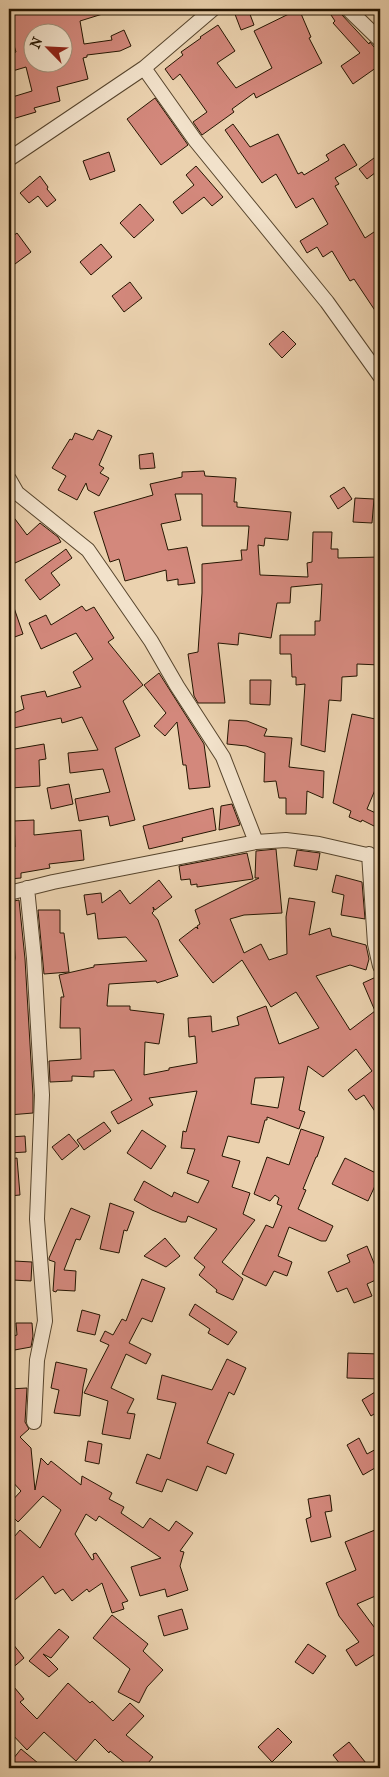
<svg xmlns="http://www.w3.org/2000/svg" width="389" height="1777" font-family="'IM FELL French Canon',serif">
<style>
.building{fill:#d3887c;stroke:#251501;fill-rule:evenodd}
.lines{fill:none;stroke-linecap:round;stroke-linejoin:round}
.street-casing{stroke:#56442c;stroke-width:16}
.street{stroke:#f2e2cb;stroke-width:14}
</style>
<rect width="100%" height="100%" fill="#ebd2af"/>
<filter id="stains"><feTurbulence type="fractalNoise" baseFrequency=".004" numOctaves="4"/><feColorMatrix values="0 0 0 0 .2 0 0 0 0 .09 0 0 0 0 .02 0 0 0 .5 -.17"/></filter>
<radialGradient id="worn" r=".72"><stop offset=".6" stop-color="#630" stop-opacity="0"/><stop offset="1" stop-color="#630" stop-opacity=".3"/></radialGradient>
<path class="building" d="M 9,9 L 109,9 L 109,12 L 80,21 L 84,44 L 112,40 L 111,36 L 124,30 L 131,46 L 120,51 L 87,55 L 87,57 L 83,58 L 88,79 L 57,87 L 60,101 L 34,108 L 36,112 L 9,120 L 9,98 L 32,91 L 26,67 L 9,72 L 9,54 L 16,52 L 9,29 ZM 32,32 L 62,32 L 62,62 L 32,62 Z
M 233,9 L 248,9 L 254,25 L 241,30 Z
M 299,9 L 311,37 L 309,38 L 322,63 L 256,98 L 254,93 L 232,109 L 234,112 L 202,135 L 193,122 L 207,112 L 180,74 L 173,80 L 165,69 L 183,55 L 181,52 L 201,38 L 200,37 L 218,25 L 235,51 L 217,63 L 236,88 L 272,68 L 254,31 Z
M 327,9 L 339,9 L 342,15 L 369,44 L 370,42 L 374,47 L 380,49 L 380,65 L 353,84 L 341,66 L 360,53 L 333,23 L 335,21 Z
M 155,98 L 188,145 L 161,165 L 127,119 Z
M 233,124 L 250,147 L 278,134 L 298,174 L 302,172 L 304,175 L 329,160 L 326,155 L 344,144 L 357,165 L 335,178 L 339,184 L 335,186 L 365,238 L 380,228 L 380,318 L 354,279 L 350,281 L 332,251 L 323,257 L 317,247 L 307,253 L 300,241 L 328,224 L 313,198 L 296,208 L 276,174 L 262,183 L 225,130 Z
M 109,152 L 115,171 L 90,180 L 83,161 Z
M 374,158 L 380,166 L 380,169 L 367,179 L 359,169 Z
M 196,166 L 223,197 L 212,206 L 204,197 L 182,214 L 173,202 L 194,185 L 186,175 Z
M 40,176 L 48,187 L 47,189 L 56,200 L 47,207 L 38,196 L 29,203 L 20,193 Z
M 140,204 L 154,220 L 134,238 L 120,223 Z
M 17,233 L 31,252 L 15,264 L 9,257 L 9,239 Z
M 101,244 L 112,257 L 91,275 L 80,262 Z
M 130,282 L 142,298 L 124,312 L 112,296 Z
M 283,331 L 296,344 L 282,358 L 269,344 Z
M 98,430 L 112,436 L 99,465 L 104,468 L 100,473 L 109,478 L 99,496 L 88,490 L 86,483 L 77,500 L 58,490 L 66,476 L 52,468 L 70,439 L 72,440 L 75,433 L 93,440 Z
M 153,453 L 155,468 L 140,469 L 139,455 Z
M 204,471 L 205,476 L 236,478 L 234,502 L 237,502 L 237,507 L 291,512 L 288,540 L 265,538 L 264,546 L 258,545 L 260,575 L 308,577 L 307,563 L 312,562 L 313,532 L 332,532 L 331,549 L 338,549 L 338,558 L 380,557 L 380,573 L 379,573 L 380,665 L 357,664 L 357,676 L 342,677 L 341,701 L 329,700 L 325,752 L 301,745 L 305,684 L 296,685 L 296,677 L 292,677 L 291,654 L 280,654 L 280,635 L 315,635 L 315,621 L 320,621 L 322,584 L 291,587 L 290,603 L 277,603 L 271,638 L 239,633 L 238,645 L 218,643 L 225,703 L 198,703 L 194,696 L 188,654 L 198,652 L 202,593 L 202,564 L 242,560 L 241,550 L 247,550 L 249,526 L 202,526 L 202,494 L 175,494 L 181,520 L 161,524 L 168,550 L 187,547 L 195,583 L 178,585 L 178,579 L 167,581 L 166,570 L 125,581 L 119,559 L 110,562 L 94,512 L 153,495 L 150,484 L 182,477 L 182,472 Z
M 344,487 L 352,499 L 338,509 L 330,496 Z
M 355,498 L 374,499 L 372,523 L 353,522 Z
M 9,511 L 27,535 L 40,523 L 58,537 L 61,542 L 15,563 L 9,548 Z
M 66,549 L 72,558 L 51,573 L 60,585 L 40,600 L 25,580 Z
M 9,599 L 11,599 L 23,634 L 9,639 Z
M 82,606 L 86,611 L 94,607 L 114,638 L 108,642 L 143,685 L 123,701 L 140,736 L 115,748 L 135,820 L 110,826 L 108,816 L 79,821 L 75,799 L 110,792 L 103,769 L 70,773 L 68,753 L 98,750 L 82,717 L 62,723 L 61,718 L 9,729 L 9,715 L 24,709 L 21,696 L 45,691 L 47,697 L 81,687 L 73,672 L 93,659 L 76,633 L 41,649 L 29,623 L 46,615 L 51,625 Z
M 159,673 L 204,744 L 210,787 L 189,789 L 186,765 L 183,765 L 177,722 L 165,736 L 154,726 L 166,713 L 144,685 Z
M 250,680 L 271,680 L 270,705 L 250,704 Z
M 352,714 L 380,720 L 375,745 L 380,747 L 380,778 L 367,809 L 380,815 L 380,829 L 362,820 L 361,822 L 349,817 L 351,811 L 333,803 Z
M 229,720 L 247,721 L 267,729 L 264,736 L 292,738 L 289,767 L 324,771 L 323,798 L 307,791 L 306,814 L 286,814 L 286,798 L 279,798 L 276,781 L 264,782 L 265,753 L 246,746 L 227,744 Z
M 44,744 L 46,759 L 39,760 L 40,786 L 11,788 L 9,750 Z
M 69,784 L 73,804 L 51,809 L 47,788 Z
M 232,804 L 240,825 L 219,830 L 221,806 Z
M 213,808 L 216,830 L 182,838 L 183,841 L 149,849 L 143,826 Z
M 34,820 L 34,835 L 81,830 L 84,860 L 49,864 L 50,868 L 21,873 L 21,878 L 9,879 L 9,847 L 15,847 L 14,821 Z
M 276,849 L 282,913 L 244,915 L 230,919 L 244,953 L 261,944 L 269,960 L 287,954 L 286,917 L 289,898 L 315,902 L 309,935 L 330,928 L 332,936 L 366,945 L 369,959 L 366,970 L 350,965 L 316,976 L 350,1030 L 375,1011 L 363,983 L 376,977 L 380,988 L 380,1119 L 364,1095 L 356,1100 L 348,1090 L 372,1071 L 356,1049 L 323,1077 L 308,1066 L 299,1110 L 305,1112 L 299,1129 L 267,1117 L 267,1120 L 265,1120 L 259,1143 L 228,1136 L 222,1156 L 240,1161 L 232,1187 L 250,1193 L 243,1214 L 255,1220 L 222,1262 L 243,1279 L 233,1300 L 216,1292 L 217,1290 L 199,1275 L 205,1267 L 194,1258 L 217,1229 L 188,1216 L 186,1222 L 181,1222 L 152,1210 L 134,1200 L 144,1181 L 172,1197 L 174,1192 L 198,1203 L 209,1181 L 187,1173 L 195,1149 L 181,1148 L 183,1131 L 186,1132 L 197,1091 L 149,1098 L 153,1105 L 118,1124 L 111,1112 L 132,1100 L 114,1070 L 94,1071 L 94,1077 L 72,1076 L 72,1081 L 50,1082 L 49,1061 L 81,1059 L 80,1028 L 60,1028 L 61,997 L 64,997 L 59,975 L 94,967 L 94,965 L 147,961 L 126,937 L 98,939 L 95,913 L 87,915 L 84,895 L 101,893 L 102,903 L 120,890 L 130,904 L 159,880 L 172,897 L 155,910 L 153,907 L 154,911 L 152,913 L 158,920 L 178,976 L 157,983 L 156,981 L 109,984 L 107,1006 L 130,1006 L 130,1010 L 164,1014 L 159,1044 L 145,1042 L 144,1075 L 169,1070 L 169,1068 L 197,1063 L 195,1036 L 189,1037 L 188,1018 L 211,1016 L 212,1032 L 239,1025 L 237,1017 L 266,1006 L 279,1044 L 319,1028 L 296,992 L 271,1007 L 242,960 L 213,983 L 179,940 L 196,927 L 198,929 L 197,926 L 200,924 L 195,910 L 259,878 L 255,878 L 256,851 ZM 284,1077 L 278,1108 L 251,1104 L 255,1078 Z
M 297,850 L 320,853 L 317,870 L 294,866 Z
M 247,853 L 253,879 L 197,887 L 197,884 L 191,885 L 190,879 L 181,880 L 179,866 Z
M 336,875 L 362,882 L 365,919 L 341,915 L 344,895 L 332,892 Z
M 19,900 L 25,959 L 33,1095 L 33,1113 L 9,1115 L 9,1088 L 10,1088 L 9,977 L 12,977 L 15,958 L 13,921 L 9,921 L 9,902 Z
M 38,910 L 60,910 L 60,933 L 64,933 L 69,972 L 44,974 Z
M 104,1122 L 111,1131 L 84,1150 L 77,1140 Z
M 301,1129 L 324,1137 L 317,1157 L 316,1157 L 303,1189 L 306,1190 L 298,1209 L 333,1226 L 326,1241 L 321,1241 L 289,1227 L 278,1256 L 292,1262 L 287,1276 L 274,1271 L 266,1286 L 242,1274 L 266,1225 L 273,1228 L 282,1206 L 277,1204 L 279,1198 L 275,1195 L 270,1201 L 254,1194 L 267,1157 L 289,1165 Z
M 142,1130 L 166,1146 L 151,1169 L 127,1153 Z
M 69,1134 L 79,1146 L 62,1160 L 52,1147 Z
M 25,1136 L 26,1152 L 9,1153 L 9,1137 Z
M 17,1158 L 20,1195 L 9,1196 L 9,1159 Z
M 345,1158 L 380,1175 L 368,1201 L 332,1184 Z
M 110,1203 L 134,1212 L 127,1231 L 124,1230 L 119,1253 L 100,1249 Z
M 71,1208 L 90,1216 L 80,1240 L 76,1239 L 64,1270 L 76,1271 L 75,1291 L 57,1290 L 56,1292 L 53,1291 L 55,1262 L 49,1260 L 49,1258 Z
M 165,1238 L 180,1256 L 166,1267 L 144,1256 Z
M 367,1246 L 380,1278 L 367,1284 L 372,1296 L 354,1303 L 347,1288 L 337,1292 L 328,1272 L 350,1262 L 347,1255 Z
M 14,1261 L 32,1262 L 31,1281 L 13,1280 Z
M 142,1279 L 165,1288 L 152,1322 L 142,1318 L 129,1343 L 151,1354 L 146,1364 L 126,1354 L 111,1388 L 134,1399 L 127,1413 L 135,1414 L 130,1439 L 102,1434 L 108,1401 L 84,1393 L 109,1345 L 100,1341 L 105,1331 L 113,1335 L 122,1319 L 126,1321 Z
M 195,1304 L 237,1332 L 228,1345 L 208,1333 L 210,1329 L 189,1315 Z
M 82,1310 L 100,1315 L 95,1335 L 77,1331 Z
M 16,1323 L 32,1323 L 33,1336 L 31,1347 L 9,1351 L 9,1337 L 17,1335 Z
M 348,1353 L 380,1354 L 380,1379 L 347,1378 Z
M 227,1359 L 246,1368 L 234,1395 L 229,1392 L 207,1443 L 234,1454 L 226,1474 L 207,1466 L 197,1491 L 167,1479 L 162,1492 L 136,1483 L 147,1454 L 160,1459 L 176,1403 L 157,1399 L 162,1375 L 212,1390 Z
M 56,1362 L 87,1369 L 83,1387 L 80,1416 L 54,1413 L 59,1390 L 51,1388 Z
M 27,1388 L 25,1422 L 29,1429 L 20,1437 L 31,1448 L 35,1490 L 41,1458 L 48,1465 L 51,1461 L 81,1485 L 82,1476 L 112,1493 L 109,1499 L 124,1507 L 121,1513 L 143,1528 L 150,1518 L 169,1531 L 176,1521 L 193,1533 L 180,1551 L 184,1552 L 180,1566 L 188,1590 L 167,1597 L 165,1589 L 140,1596 L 131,1567 L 161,1558 L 99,1516 L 96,1521 L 86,1514 L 75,1534 L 92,1560 L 94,1559 L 93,1554 L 96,1553 L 128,1601 L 122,1603 L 124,1609 L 112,1613 L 102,1583 L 89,1592 L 87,1589 L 72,1601 L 63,1589 L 55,1594 L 43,1576 L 9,1605 L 9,1543 L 20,1530 L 40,1548 L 61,1510 L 43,1496 L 18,1522 L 9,1513 L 9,1504 L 21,1491 L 9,1478 L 9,1389 Z
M 380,1389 L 380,1410 L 371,1416 L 362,1400 Z
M 359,1438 L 367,1454 L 380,1447 L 380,1465 L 363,1475 L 347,1445 Z
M 88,1441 L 102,1444 L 99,1464 L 85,1461 Z
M 330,1495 L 332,1511 L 325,1512 L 331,1537 L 311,1542 L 306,1519 L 311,1517 L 308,1499 Z
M 380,1528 L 380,1594 L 357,1604 L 380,1635 L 380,1651 L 356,1666 L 346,1650 L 359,1642 L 339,1616 L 326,1583 L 356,1570 L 345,1542 Z
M 182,1609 L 188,1629 L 164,1636 L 158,1616 Z
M 112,1615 L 148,1644 L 143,1651 L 163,1670 L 147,1687 L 139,1703 L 118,1692 L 130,1669 L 93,1638 Z
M 59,1629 L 69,1637 L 51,1658 L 43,1654 L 58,1669 L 49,1677 L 29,1661 Z
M 9,1639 L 24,1658 L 9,1671 Z
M 308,1644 L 326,1656 L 313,1674 L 295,1662 Z
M 9,1681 L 24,1699 L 20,1702 L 37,1719 L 68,1683 L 90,1703 L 92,1701 L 113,1721 L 130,1703 L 144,1716 L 126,1735 L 153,1757 L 144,1768 L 131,1768 L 110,1751 L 109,1753 L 95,1739 L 76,1761 L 44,1732 L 27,1750 L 9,1731 Z
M 278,1728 L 292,1742 L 272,1762 L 258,1747 Z
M 349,1742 L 370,1768 L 343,1768 L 333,1755 Z
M 21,1749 L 44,1768 L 9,1768 L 9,1764 Z"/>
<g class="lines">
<g class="street-casing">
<path id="street" d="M 348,9 L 380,40
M 144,68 L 195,140 L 327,302 L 380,376
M 9,159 L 144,68 L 213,9
M 9,479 L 17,493 L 88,550 L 151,641 L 177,686 L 223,757 L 256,842
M 369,854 L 375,944 L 380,966
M 27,888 L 34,958 L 42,1095 L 37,1219 L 45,1321 L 37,1360 L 34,1422
M 9,893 L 53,882 L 256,842 L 286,840 L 319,844 L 380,858"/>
</g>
<use href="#street" class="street"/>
</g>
<rect width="389" height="1777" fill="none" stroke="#ebd2af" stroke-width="30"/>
<rect x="10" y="10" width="369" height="1757" fill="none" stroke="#251501" stroke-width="2.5"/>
<rect x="15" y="15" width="359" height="1747" fill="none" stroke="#251501"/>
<g transform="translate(48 48) rotate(294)"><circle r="24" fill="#f2e2cb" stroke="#a0907a"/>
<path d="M0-4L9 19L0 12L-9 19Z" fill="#8f2418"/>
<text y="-8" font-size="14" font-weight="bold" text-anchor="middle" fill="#251501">N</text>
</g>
<rect width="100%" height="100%" filter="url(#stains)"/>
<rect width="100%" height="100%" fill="url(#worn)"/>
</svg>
